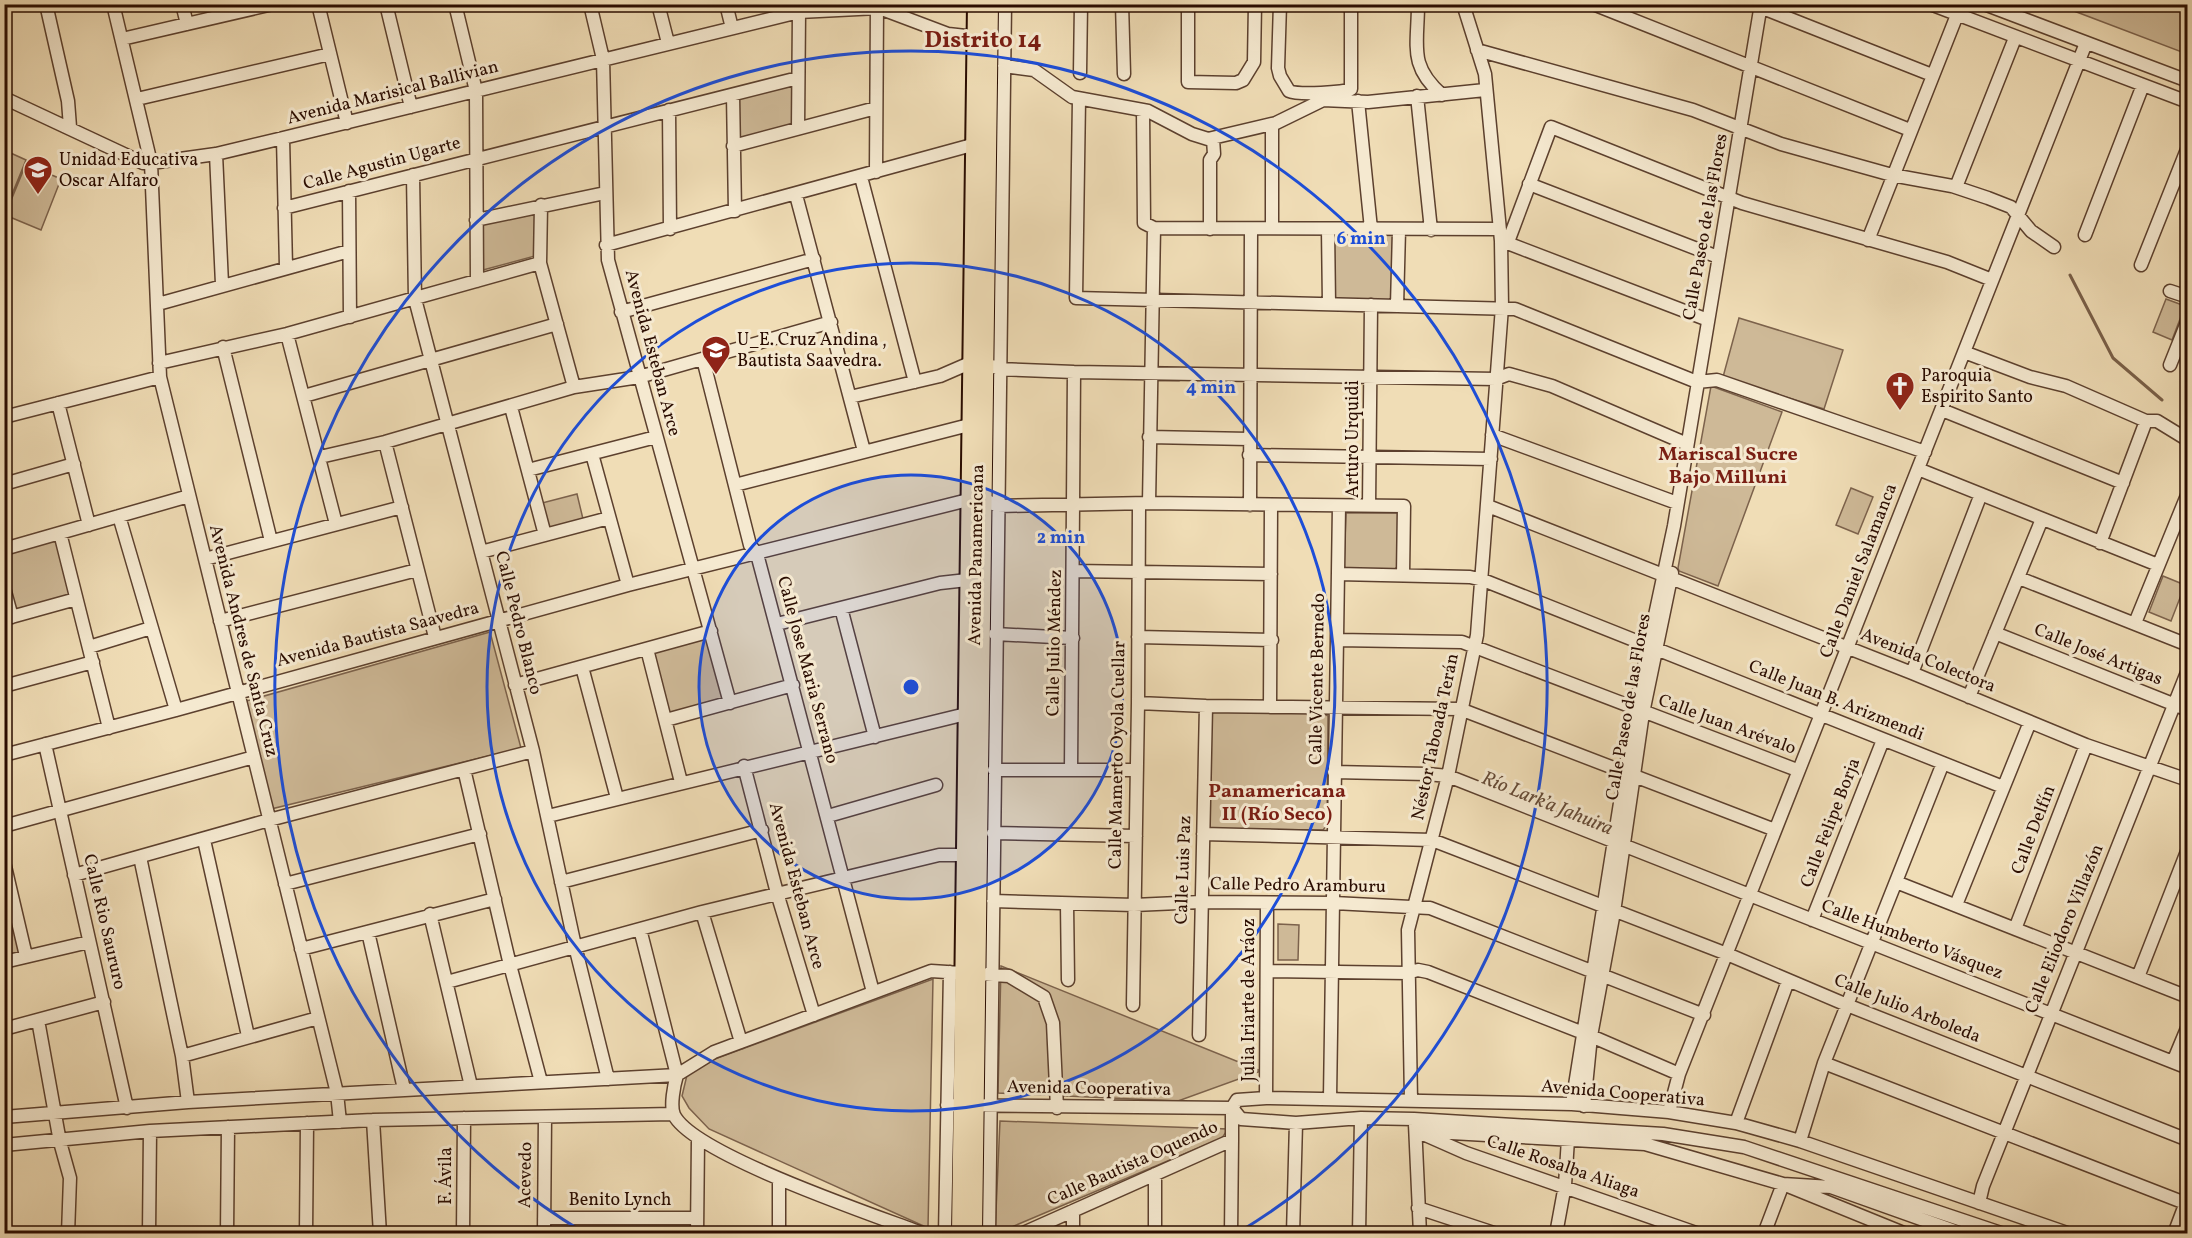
<svg xmlns="http://www.w3.org/2000/svg" width="2192" height="1238" font-family="Vollkorn,serif">
<style>
.green{fill:#ceb997;stroke:#7c624c;stroke-width:1.5}
.lines{fill:none;stroke-linecap:round;stroke-linejoin:round}
.stream{stroke:#795f48;stroke-width:3}
.minor-casing{stroke:#5c402e;stroke-width:15}
.highway-casing{stroke:#2a0c00;stroke-width:20}
.minor{stroke:#f5e9d0;stroke-width:12}
.highway{stroke:#f0ddb6;stroke-width:16}
.ring{fill:none;stroke:#1d4ed8;stroke-width:3}
.labels{text-anchor:middle;dominant-baseline:central;stroke-width:6;stroke-linejoin:round;paint-order:stroke}
.street-label{font-size:18px;fill:#2a0c00;stroke:#f5e9d0}
.poi-label{font-size:18px;fill:#2a0c00;stroke:#f5e9d0;text-anchor:start}
.neighbourhood-label{font-size:20px;font-weight:bold;fill:#7a1f14;stroke:#f5e9d0}
.water-label{font-size:20px;font-style:italic;fill:#654a36;stroke:#f5e9d0}
.district-label{font-size:24px;font-weight:bold;fill:#7a1f14;stroke:#f5e9d0}
.centre{fill:#1d4ed8;stroke:#f5e9d0;stroke-width:3}
.ring-label{font-size:18px;text-anchor:middle;font-weight:bold;fill:#1d4ed8;stroke:#f5e9d0;stroke-width:6;stroke-linejoin:round;paint-order:stroke}
</style>
<rect width="100%" height="100%" fill="#f0ddb6"/>
<filter id="stains"><feTurbulence type="fractalNoise" baseFrequency=".00333" numOctaves="4"/><feColorMatrix values="0 0 0 0 .2 0 0 0 0 .09 0 0 0 0 .02 0 0 0 .5 -.17"/></filter>
<radialGradient id="worn" r=".72"><stop offset=".6" stop-color="#630" stop-opacity="0"/><stop offset="1" stop-color="#630" stop-opacity=".3"/></radialGradient>
<path class="green" d="M 2077,5 L 2187,5 L 2187,54 L 2074,11 Z
M 792,84 L 794,125 L 739,139 L 738,98 Z
M 4,150 L 26,160 L 6,209 L 4,209 Z
M 26,164 L 61,179 L 41,230 L 5,215 Z
M 535,211 L 535,256 L 483,270 L 482,222 Z
M 1335,234 L 1392,234 L 1395,237 L 1392,301 L 1334,300 L 1332,236 Z
M 2166,299 L 2185,306 L 2172,340 L 2153,332 Z
M 1739,318 L 1843,350 L 1824,409 L 1723,377 Z
M 1711,386 L 1782,412 L 1718,586 L 1679,571 L 1678,568 Z
M 1851,488 L 1873,497 L 1858,534 L 1836,525 Z
M 577,494 L 583,519 L 548,528 L 542,503 Z
M 1346,513 L 1397,513 L 1399,515 L 1398,566 L 1395,569 L 1346,569 L 1344,566 Z
M 57,540 L 72,596 L 15,611 L 5,572 L 4,554 Z
M 2163,576 L 2185,585 L 2171,621 L 2149,612 Z
M 490,632 L 521,748 L 271,809 L 243,702 Z
M 707,635 L 726,699 L 670,715 L 651,651 Z
M 1215,711 L 1323,713 L 1328,716 L 1327,825 L 1323,830 L 1212,829 L 1208,825 L 1210,716 Z
M 9,899 L 22,955 L 5,960 L 5,900 Z
M 1278,924 L 1299,925 L 1298,960 L 1278,960 Z
M 1001,966 L 1261,1071 L 1178,1101 L 998,1093 Z
M 933,979 L 928,1228 L 709,1129 L 689,1108 L 682,1096 L 687,1075 L 712,1060 Z
M 1000,1121 L 1228,1129 L 1222,1138 L 995,1234 Z"/>
<g class="lines">
<path class="stream" d="M 2070,275 L 2113,358 L 2162,400
M 1156,380 L 1179,380"/>
<g class="minor-casing">
<path id="minor" d="M 46,4 L 68,101 L 70,127
M 113,4 L 151,163 L 160,377 L 337,1093 L 340,1122
M 182,4 L 187,24
M 318,4 L 347,123
M 386,4 L 411,107
M 455,4 L 476,91 L 477,281
M 590,4 L 603,59 L 608,260 L 730,703
M 658,4 L 668,43
M 726,4 L 732,28
M 1122,4 L 1124,74
M 1188,4 L 1188,82 L 1236,83 L 1243,80 L 1254,62 L 1255,4
M 1280,4 L 1278,68 L 1280,76 L 1289,91 C 1297,95 1346,93 1351,89 L 1351,4
M 1418,4 C 1418,46 1408,65 1442,95
M 1593,4 L 1910,130
M 1930,4 L 2188,102
M 1984,4 L 2188,81
M 871,5 L 948,34 L 975,37
M 1755,5 L 1932,75
M 122,39 L 273,4
M 1477,50 L 1693,110 L 1781,144 L 1892,175 L 1952,186 L 1988,198 L 2011,207 L 2031,231 L 2054,247
M 1004,66 L 1034,70 L 1072,97 L 1148,111 L 1192,134 L 1208,139 L 1276,123 L 1323,100 L 1368,102 L 1485,90
M 1080,73 L 1081,4
M 733,95 L 735,211
M 1417,96 L 1431,230
M 4,98 L 143,163 L 151,163 L 216,154 L 283,138 L 799,12 L 878,8
M 137,99 L 330,54
M 1079,99 L 1076,298 L 1515,309 L 1697,382 L 1717,380 L 1925,452
M 1358,101 L 1371,229
M 669,110 L 670,229
M 1143,110 L 1144,223 L 1154,228 L 1500,229
M 1272,124 L 1272,228
M 798,128 L 799,12
M 283,138 L 286,267
M 733,146 L 876,108
M 216,154 L 222,284
M 876,172 L 877,4
M 413,175 L 415,299 L 533,751 L 575,946 L 608,1079
M 861,177 L 915,382
M 1529,184 L 1718,257
M 1956,187 L 2015,38
M 349,191 L 350,317
M 796,195 L 864,451
M 541,205 L 540,263 L 574,387
M 284,208 L 798,78
M 476,220 L 605,193
M 1210,229 L 1210,160 L 1214,154 L 1213,139
M 1328,229 L 1329,304
M 2085,235 L 2143,85
M 1868,240 L 1957,15
M 1502,241 L 1708,320
M 1508,242 L 1551,127 L 1742,203 L 1947,262 L 1992,280
M 606,245 L 972,145
M 2141,265 L 2188,147
M 2170,291 L 2188,297
M 158,304 L 349,251
M 1397,306 L 1399,230
M 621,312 L 814,259
M 287,334 L 336,524
M 223,347 L 271,541
M 1964,352 L 2030,377 L 2066,386 L 2146,421 L 2157,421 L 2188,440
M 703,359 L 750,545 L 757,554 L 873,992
M 159,363 L 287,334 L 540,263
M 2170,365 L 2188,320
M 304,396 L 557,324
M 850,397 L 940,376 L 970,363 L 984,363 L 999,369 L 1074,372 L 1496,379 L 1509,374 L 1552,386 L 1687,444
M 58,403 L 89,525
M 511,407 L 545,535
M 1942,410 L 2123,483
M 4,417 L 160,377
M 1492,435 L 1677,503
M 1149,437 L 1249,439
M 385,442 L 435,637
M 592,454 L 628,585
M 1249,455 L 1491,459
M 320,457 L 385,442 L 574,387 L 639,377 L 831,322
M 1918,469 L 2158,565
M 528,470 L 656,437
M 4,484 L 74,464
M 735,485 L 969,425
M 1149,503 L 1154,228
M 1250,505 L 1251,229
M 1369,506 L 1371,305
M 1488,506 L 1912,673 L 2086,745 L 2188,780
M 119,516 L 176,710
M 60,533 L 109,728
M 2100,543 L 2146,421
M 4,549 L 189,496
M 481,552 L 609,518
M 205,559 L 402,507
M 1074,571 L 1271,574
M 1338,574 L 1470,577 L 1483,580 L 2003,787
M 2019,578 L 2188,645
M 4,588 L 12,617
M 841,608 L 875,737
M 4,619 L 76,599
M 220,621 L 417,570
M 2135,623 L 2188,493
M 777,624 L 940,583 L 967,580
M 1995,633 L 2188,710
M 995,634 L 1073,638
M 1138,637 L 1272,640
M 1337,640 L 1462,642 L 1797,770
M 89,647 L 151,628
M 647,649 L 681,782
M 582,667 L 617,798
M 1912,673 L 1981,494
M 515,685 L 711,631
M 4,686 L 93,662
M 1969,697 L 2042,519
M 1138,703 L 1206,706 L 1460,709 L 1775,830
M 1270,707 L 1271,505
M 666,720 L 793,685
M 45,744 L 127,1108
M 4,755 L 176,710 L 628,585 L 968,500 L 982,498 L 997,506 L 1149,503 L 1404,506 L 1403,575
M 744,766 L 777,893 L 814,1015
M 464,769 L 510,965 L 541,1082
M 994,770 L 1137,770
M 1071,770 L 1074,372
M 1334,772 L 1427,774 L 1448,776 L 2188,1068
M 548,816 L 966,714
M 828,816 L 936,785
M 4,826 L 254,757
M 993,833 L 1136,836
M 1203,834 L 1432,840 L 1727,954 L 1847,1005 L 2188,1140
M 204,840 L 248,1036
M 140,857 L 182,1056 L 188,1102
M 4,862 L 26,956
M 74,875 L 269,820 L 533,751
M 561,882 L 762,830
M 1896,882 L 2188,997
M 285,884 L 480,834
M 993,901 L 1134,905 L 1201,902 L 1334,903 L 1430,908 L 1704,1015
M 1067,904 L 1068,980
M 1956,905 L 2030,722
M 702,912 L 741,1042
M 430,914 L 471,1086
M 1812,920 L 1883,740
M 640,929 L 677,1075 C 674,1085 670,1106 674,1115 C 694,1155 877,1216 924,1234
M 2015,929 L 2086,745
M 368,932 L 404,1089
M 301,949 L 495,899
M 4,962 L 89,942
M 1267,971 L 1407,973 L 1418,970 L 1428,972 L 1591,1036 L 1679,1074
M 2138,977 L 2188,849
M 447,982 L 702,912 L 939,855 L 964,855
M 1133,1005 L 1138,703 L 1139,505
M 38,1020 L 60,1142 L 70,1178 L 68,1234
M 4,1029 L 104,1002
M 1199,1035 L 1206,706
M 182,1056 L 318,1018
M 2173,1062 L 2188,1026
M 1824,1063 L 2185,1203
M 1266,1098 L 1267,903
M 1330,1098 L 1339,506
M 1411,1100 L 1408,930 L 1448,776 L 1477,635 L 1502,307 L 1501,241 L 1485,74 L 1463,4
M 1572,1104 L 1635,709 L 1674,526 L 1761,4
M 947,1105 L 1232,1108
M 1584,1106 L 1591,1036 L 1614,912 L 1643,713 L 1672,573
M 1232,1108 L 1237,1100 L 1266,1098 L 1572,1104 L 1669,1112 L 1736,1123 L 1800,1141 L 2070,1234
M 1232,1108 L 1241,1119 L 1296,1123 L 1361,1118 L 1414,1119 L 1663,1134 L 1744,1147 L 2004,1234
M 1669,1112 L 1679,1074 L 2086,43
M 4,1117 L 188,1102 L 677,1075 L 714,1052 L 931,971 L 1009,976 L 1044,997 L 1053,1023 L 1057,1108
M 373,1120 L 380,1234
M 1736,1123 L 1788,981
M 1415,1124 L 1420,1234
M 1416,1131 L 1645,1144 L 1783,1184 L 1906,1234
M 1423,1134 L 1466,1153 L 1699,1234
M 1800,1141 L 1824,1063 L 1943,763
M 4,1145 L 150,1131 L 373,1120 L 673,1114
M 779,1179 L 779,1234
M 1979,1203 L 1983,1186 L 2188,670
M 1418,1208 L 1497,1234
M 544,1218 L 697,1218
M 4,1229 L 11,1234
M 149,1234 L 150,1131
M 227,1234 L 228,1127
M 306,1234 L 307,1123
M 463,1234 L 464,1118
M 544,1234 L 545,1117
M 697,1234 L 698,1139
M 945,1234 L 950,972
M 989,1234 L 1005,4
M 1021,1234 L 1232,1140 L 1232,1108
M 1073,1234 L 1073,1211
M 1155,1234 L 1155,1174
M 1231,1234 L 1232,1140
M 1293,1234 L 1296,1123
M 1359,1234 L 1361,1118
M 1556,1234 L 1565,1185 L 1568,1139
M 1764,1234 L 1783,1184 L 1831,1187 L 1963,1234
M 2174,1234 L 2188,1197"/>
</g>
<g class="highway-casing">
<path id="highway" d="M 960,1234 L 976,4
M 974,1234 L 990,4"/>
</g>
<use href="#minor" class="minor"/>
<use href="#highway" class="highway"/>
</g>
<circle cx="911" cy="687" r="212" fill="#1d4ed8" fill-opacity=".12"/>
<g class="ring">
<circle cx="911" cy="687" r="212"/>
<circle cx="911" cy="687" r="424"/>
<path d="M583 1232A636 636 0 1 1 1239 1232"/>
</g>
<defs>
<g id="school-pin" transform="scale(1.5)"><path d="M0 17L-7.5 6A9.5 9.5 0 1 1 7.5 6Z" fill="#8f2418" stroke="#f5e9d0"/><path d="M0-5L7-2L0 1L-7-2ZM-4 1L0 2.5L4 1V4Q0 6-4 4Z" fill="#fff"/></g>
<g id="church-pin" transform="scale(1.5)"><path d="M0 17L-7.5 6A9.5 9.5 0 1 1 7.5 6Z" fill="#8f2418" stroke="#f5e9d0"/><path d="M-1.2-6h2.4v3.5h3.3v2.4h-3.3V6h-2.4V-.1h-3.3v-2.4h3.3Z" fill="#fff"/></g>
</defs>
<g fill-rule="evenodd">
<use href="#school-pin" x="38" y="170"/>
<use href="#school-pin" x="716" y="350"/>
<use href="#church-pin" x="1900" y="386"/>
</g>
<g class="labels">
<g class="street-label">
<text transform="translate(393 93) rotate(-14)">Avenida Marisical Ballivian</text>
<text transform="translate(382 164) rotate(-15)">Calle Agustin Ugarte</text>
<text transform="translate(1706 227) rotate(-80)">Calle Paseo de las Flores</text>
<text transform="translate(652 353) rotate(75)">Avenida Esteban Arce</text>
<text transform="translate(1353 439) rotate(-90)">Arturo Urquidi</text>
<text transform="translate(977 555) rotate(-89)">Avenida Panamericana</text>
<text transform="translate(1859 571) rotate(-69)">Calle Daniel Salamanca</text>
<text transform="translate(518 623) rotate(76)">Calle Pedro Blanco</text>
<text transform="translate(378 635) rotate(-15)">Avenida Bautista Saavedra</text>
<text transform="translate(243 641) rotate(76)">Avenida Andres de Santa Cruz</text>
<text transform="translate(1055 643) rotate(-89)">Calle Julio Méndez</text>
<text transform="translate(2098 655) rotate(22)">Calle José Artigas</text>
<text transform="translate(1928 661) rotate(22)">Avenida Colectora</text>
<text transform="translate(807 670) rotate(75)">Calle Jose Maria Serrano</text>
<text transform="translate(1318 679) rotate(-89)">Calle Vicente Bernedo</text>
<text transform="translate(1836 701) rotate(22)">Calle Juan B. Arizmendi</text>
<text transform="translate(1629 707) rotate(-80)">Calle Paseo de las Flores</text>
<text transform="translate(1727 725) rotate(20)">Calle Juan Arévalo</text>
<text transform="translate(1436 737) rotate(-78)">Néstor Taboada Terán</text>
<text transform="translate(1118 755) rotate(-89)">Calle Mamerto Oyola Cuellar</text>
<text transform="translate(1831 823) rotate(-69)">Calle Felipe Borja</text>
<text transform="translate(2034 830) rotate(-69)">Calle Delfín</text>
<text transform="translate(1184 870) rotate(-88)">Calle Luis Paz</text>
<text transform="translate(796 886) rotate(75)">Avenida Esteban Arce</text>
<text transform="translate(1298 886) rotate(1)">Calle Pedro Aramburu</text>
<text transform="translate(104 922) rotate(77)">Calle Rio Saururo</text>
<text transform="translate(2065 929) rotate(-68)">Calle Eliodoro Villazón</text>
<text transform="translate(1912 940) rotate(21)">Calle Humberto Vásquez</text>
<text transform="translate(1249 1000) rotate(-90)">Julia Iriarte de Aráoz</text>
<text transform="translate(1907 1009) rotate(22)">Calle Julio Arboleda</text>
<text transform="translate(1089 1089) rotate(1)">Avenida Cooperativa</text>
<text transform="translate(1623 1094) rotate(5)">Avenida Cooperativa</text>
<text transform="translate(1133 1164) rotate(-24)">Calle Bautista Oquendo</text>
<text transform="translate(1563 1167) rotate(19)">Calle Rosalba Aliaga</text>
<text transform="translate(526 1175) rotate(-89)">Acevedo</text>
<text transform="translate(446 1176) rotate(-90)">F. Ávila</text>
<text x="620" y="1200">Benito Lynch</text>
</g>
<g class="poi-label">
<text x="59" y="160">Unidad Educativa<tspan x="59" dy="21">Oscar Alfaro</tspan></text>
<text x="737" y="340">U_E. Cruz Andina ,<tspan x="737" dy="21">Bautista Saavedra.</tspan></text>
<text x="1921" y="376">Paroquia<tspan x="1921" dy="21">Espirito Santo</tspan></text>
</g>
<g class="neighbourhood-label">
<text x="1728" y="455">Mariscal Sucre<tspan x="1728" dy="23">Bajo Milluni</tspan></text>
<text x="1277" y="792">Panamericana<tspan x="1277" dy="23">II (Río Seco)</tspan></text>
</g>
<g class="water-label">
<text transform="translate(1547 804) rotate(22)">Río Lark’a Jahuira</text>
</g>
<g class="district-label">
<text x="983" y="41">Distrito 14</text>
</g>
</g>
<circle cx="911" cy="687" r="9" class="centre"/>
<g class="ring-label">
<text x="1361" y="244">6 min</text>
<text x="1211" y="393">4 min</text>
<text x="1061" y="543">2 min</text>
</g>
<rect width="2192" height="1238" fill="none" stroke="#f0ddb6" stroke-width="24"/>
<rect x="6" y="6" width="2180" height="1226" fill="none" stroke="#2a0c00" stroke-width="3"/>
<rect x="12" y="12" width="2168" height="1214" fill="none" stroke="#2a0c00" stroke-width="1.5"/>
<rect width="100%" height="100%" filter="url(#stains)"/>
<rect width="100%" height="100%" fill="url(#worn)"/>
</svg>
